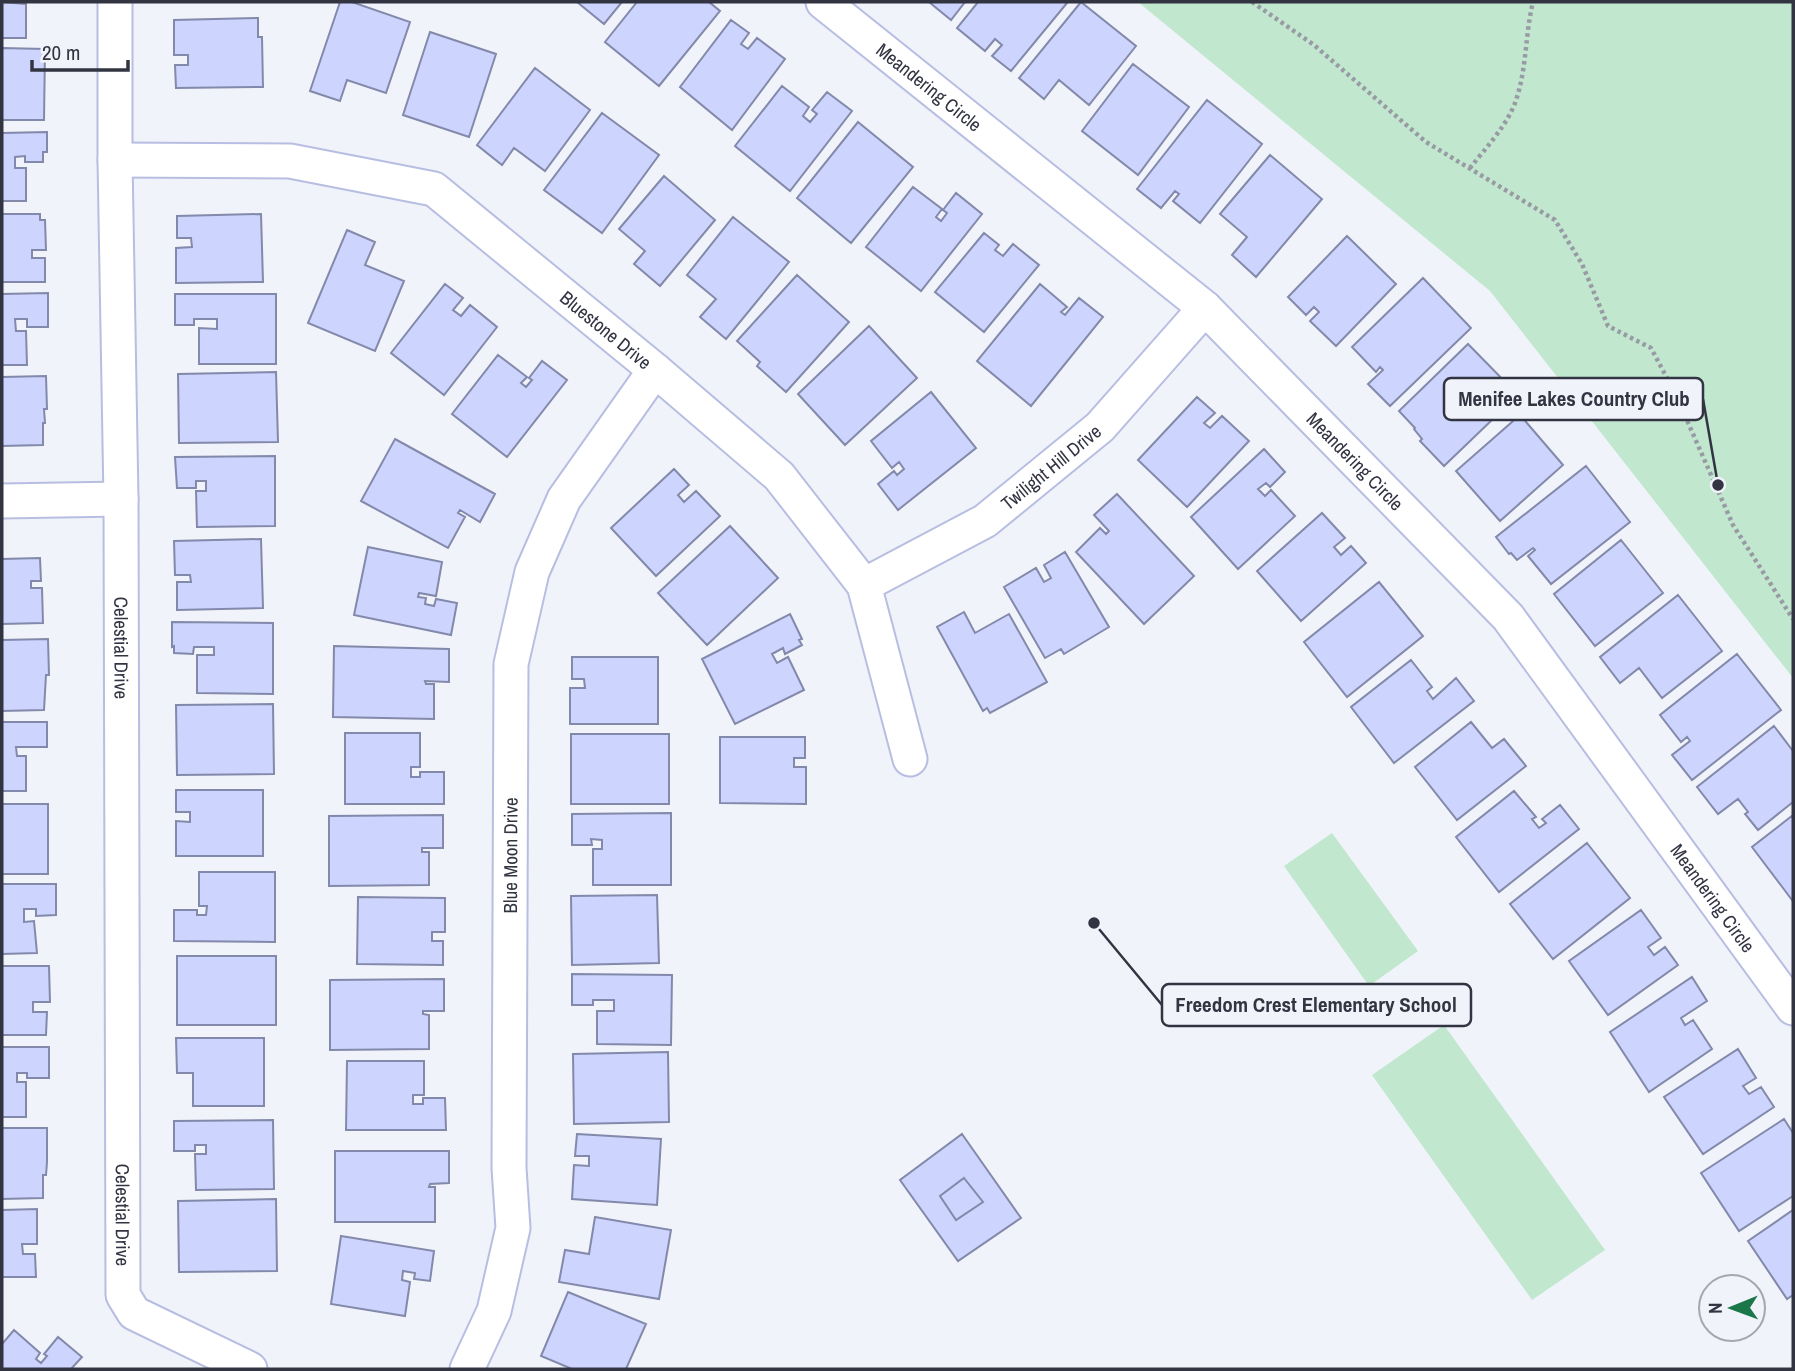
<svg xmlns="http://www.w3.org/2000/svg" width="1795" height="1371" font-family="'Archivo Narrow',sans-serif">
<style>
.green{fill:#c1e7cf}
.building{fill:#cdd4fe;stroke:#8389aa;stroke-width:2}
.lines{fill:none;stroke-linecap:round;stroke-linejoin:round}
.minor-casing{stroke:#b8bee1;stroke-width:37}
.path{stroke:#989aa4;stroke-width:4.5;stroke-dasharray:3.5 3.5;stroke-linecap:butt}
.minor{stroke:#fff;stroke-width:33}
.labels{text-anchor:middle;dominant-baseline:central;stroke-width:6;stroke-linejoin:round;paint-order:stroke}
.street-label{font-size:19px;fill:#323442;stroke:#f1f3fa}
.leader{fill:none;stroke:#323442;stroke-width:2.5}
.callout-dot{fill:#323442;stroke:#f1f3fa;stroke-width:2.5}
.callout{fill:#f1f3fa;stroke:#323442;stroke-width:2.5}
.callout-label{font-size:21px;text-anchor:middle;font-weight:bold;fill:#323442}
</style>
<rect width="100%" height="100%" fill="#f1f3fa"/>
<path class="green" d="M 1138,2 L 1793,2 L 1793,678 L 1490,291 Z
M 1332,833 L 1418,951 L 1369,986 L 1284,866 Z
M 1444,1025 L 1605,1250 L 1532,1300 L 1372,1075 Z"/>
<path class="building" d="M 2,2 L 26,4 L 26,38 L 2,38 Z
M 340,2 L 352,2 L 410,22 L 386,93 L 347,80 L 340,101 L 310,91 Z
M 577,2 L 622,2 L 604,24 Z
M 637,2 L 709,2 L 720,11 L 659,86 L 605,42 Z
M 929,2 L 965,2 L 951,20 Z
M 978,2 L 1065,2 L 1067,3 L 1011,71 L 992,56 L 1002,45 L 995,39 L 985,51 L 957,28 Z
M 1081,2 L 1136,46 L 1089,105 L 1059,80 L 1044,99 L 1019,78 Z
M 258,18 L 258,37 L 262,37 L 263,87 L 176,88 L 175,65 L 188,65 L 188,55 L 174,55 L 174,20 Z
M 731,20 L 749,33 L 741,44 L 748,49 L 757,38 L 785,59 L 732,130 L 680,87 Z
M 430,32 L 496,54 L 469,137 L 403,115 Z
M 2,48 L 45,49 L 44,120 L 2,120 Z
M 1133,64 L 1189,107 L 1138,175 L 1082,131 Z
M 535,68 L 590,110 L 545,171 L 514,148 L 502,165 L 477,145 Z
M 782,86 L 809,107 L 803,116 L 810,122 L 817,114 L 812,110 L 827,92 L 852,111 L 790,191 L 735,146 Z
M 1207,100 L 1262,144 L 1200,223 L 1173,201 L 1179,194 L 1175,191 L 1161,208 L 1137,189 Z
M 602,113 L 659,155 L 602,233 L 544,190 Z
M 858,122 L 913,167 L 851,243 L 797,198 Z
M 47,132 L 47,152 L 43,152 L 43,162 L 25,162 L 25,156 L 15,157 L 15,168 L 26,168 L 26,201 L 2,201 L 2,133 Z
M 1270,155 L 1322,199 L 1256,277 L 1232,255 L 1247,237 L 1220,214 Z
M 664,176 L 715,220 L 660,286 L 634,264 L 645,251 L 619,229 Z
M 913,187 L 942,209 L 936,217 L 941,221 L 947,213 L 943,210 L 956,193 L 982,214 L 921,291 L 866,247 Z
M 2,214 L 40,214 L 40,220 L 45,220 L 46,250 L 32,250 L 32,258 L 45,258 L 45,282 L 2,282 Z
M 261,214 L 263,282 L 176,283 L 176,248 L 192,247 L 191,238 L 177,238 L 177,216 Z
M 733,217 L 789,262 L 726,339 L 700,317 L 716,299 L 687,275 Z
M 347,230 L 375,242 L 365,265 L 404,281 L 375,351 L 308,323 Z
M 984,233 L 999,245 L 995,250 L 1003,256 L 1013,244 L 1039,265 L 984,332 L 935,292 Z
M 1347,236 L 1396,284 L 1336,346 L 1310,321 L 1319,312 L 1314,307 L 1306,315 L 1288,297 Z
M 797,275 L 849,322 L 786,392 L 757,366 L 760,362 L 737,341 Z
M 1423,278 L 1471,328 L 1390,406 L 1368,384 L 1383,370 L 1380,367 L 1376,372 L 1352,347 Z
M 445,284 L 463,298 L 453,310 L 461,316 L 470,305 L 497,327 L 444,395 L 391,353 Z
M 1040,284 L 1067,307 L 1061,312 L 1065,315 L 1079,298 L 1103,317 L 1031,406 L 977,361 Z
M 48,293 L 48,327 L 27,327 L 27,319 L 15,319 L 16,331 L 26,331 L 27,365 L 2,365 L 2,294 Z
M 175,294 L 276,294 L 276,364 L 199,364 L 199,328 L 217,329 L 217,319 L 194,319 L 194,325 L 175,325 Z
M 869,326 L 917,378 L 845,445 L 798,394 Z
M 1468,344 L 1518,395 L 1444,466 L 1420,441 L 1422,439 L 1414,429 L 1415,428 L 1399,411 Z
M 498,355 L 527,377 L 521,383 L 526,387 L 532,380 L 529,378 L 542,361 L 567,380 L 507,457 L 452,414 Z
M 276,372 L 278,442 L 179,443 L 178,374 Z
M 46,376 L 47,409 L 44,409 L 45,423 L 43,423 L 43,445 L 2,446 L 2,377 Z
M 931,392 L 976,448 L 898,510 L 878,484 L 894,471 L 897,475 L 904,469 L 899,462 L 892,468 L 871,441 Z
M 1197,397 L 1215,413 L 1204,423 L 1210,428 L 1222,416 L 1249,441 L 1187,507 L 1138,460 Z
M 1520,415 L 1563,465 L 1500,521 L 1456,471 Z
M 395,439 L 495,494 L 480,522 L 460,510 L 458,513 L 465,517 L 448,548 L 361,501 Z
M 1264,449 L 1285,472 L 1270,487 L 1266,483 L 1258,489 L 1265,496 L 1271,490 L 1295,516 L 1238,569 L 1191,517 Z
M 275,456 L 275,526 L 197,527 L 196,491 L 206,491 L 206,481 L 196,481 L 196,488 L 177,488 L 175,457 Z
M 1586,466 L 1630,522 L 1551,584 L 1528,556 L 1535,550 L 1533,548 L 1517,560 L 1511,553 L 1509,554 L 1496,537 Z
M 674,469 L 689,485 L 678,495 L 684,502 L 696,491 L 720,516 L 656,576 L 611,528 Z
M 1117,494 L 1194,576 L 1144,624 L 1076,552 L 1100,528 L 1106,534 L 1109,531 L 1094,515 Z
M 1322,513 L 1345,538 L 1334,547 L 1341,555 L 1351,546 L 1366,563 L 1301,621 L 1257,571 Z
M 730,526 L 778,578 L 707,645 L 658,593 Z
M 261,539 L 263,608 L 177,610 L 177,582 L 191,582 L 190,575 L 175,575 L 174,541 Z
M 1621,540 L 1663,593 L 1595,646 L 1554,594 Z
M 368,547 L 442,562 L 436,596 L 419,593 L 418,597 L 426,598 L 425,604 L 434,606 L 436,599 L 457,603 L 451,635 L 354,615 Z
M 1065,552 L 1109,627 L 1064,654 L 1061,649 L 1045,658 L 1004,587 L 1036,568 L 1044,582 L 1051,578 L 1044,565 Z
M 40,558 L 41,581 L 31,581 L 31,588 L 42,588 L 43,623 L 2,624 L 2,559 Z
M 1379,582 L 1423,636 L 1347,697 L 1304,642 Z
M 1678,595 L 1722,651 L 1662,698 L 1639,668 L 1620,683 L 1600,657 Z
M 964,612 L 975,633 L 1009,614 L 1047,682 L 990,713 L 987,708 L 983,711 L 937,627 Z
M 790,614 L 802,639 L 799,640 L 802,645 L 785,654 L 783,648 L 772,654 L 777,663 L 788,657 L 804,690 L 735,724 L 702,659 Z
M 172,622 L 273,623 L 273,694 L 197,693 L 197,655 L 214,655 L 214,647 L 194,647 L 193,654 L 174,653 L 174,646 L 172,647 Z
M 48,639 L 49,675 L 46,675 L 44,710 L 2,711 L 2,640 Z
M 334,646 L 449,649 L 449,682 L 425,681 L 426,684 L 434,684 L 434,719 L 333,717 Z
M 1737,654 L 1781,710 L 1692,780 L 1672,755 L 1690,741 L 1687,737 L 1681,742 L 1660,715 Z
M 572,657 L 658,657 L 658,724 L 570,724 L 570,688 L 585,688 L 584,679 L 572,679 Z
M 1411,660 L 1432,687 L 1427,691 L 1433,699 L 1456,678 L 1474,701 L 1394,763 L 1351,707 Z
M 273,704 L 274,774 L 177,775 L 176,705 Z
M 2,722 L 47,722 L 47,747 L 16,747 L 17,756 L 26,756 L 26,791 L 2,791 Z
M 1471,722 L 1492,748 L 1504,739 L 1526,766 L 1457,820 L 1415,767 Z
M 1774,726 L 1793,751 L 1793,802 L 1758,830 L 1745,814 L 1748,812 L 1738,799 L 1718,814 L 1697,787 Z
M 345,733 L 420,733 L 420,767 L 411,767 L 411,777 L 420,777 L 420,772 L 444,772 L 444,804 L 345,804 Z
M 571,734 L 669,734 L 669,804 L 571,804 Z
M 720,737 L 805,737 L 805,758 L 794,758 L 794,767 L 806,767 L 806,804 L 720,803 Z
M 176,790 L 263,790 L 263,856 L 176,856 L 176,821 L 190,822 L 190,812 L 176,812 Z
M 1514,791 L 1536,817 L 1532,819 L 1539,828 L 1546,823 L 1542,819 L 1560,805 L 1579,829 L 1499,892 L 1456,837 Z
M 2,804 L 48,804 L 48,874 L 2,874 Z
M 671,813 L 671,885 L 593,885 L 593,849 L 602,849 L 602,840 L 591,839 L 592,845 L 572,845 L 572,814 Z
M 443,815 L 443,848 L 422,848 L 422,852 L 429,852 L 429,885 L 329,886 L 329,816 Z
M 1793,815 L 1793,899 L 1792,900 L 1752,847 Z
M 1587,843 L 1630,898 L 1553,959 L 1510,904 Z
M 199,872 L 275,872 L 275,942 L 174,941 L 174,910 L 197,910 L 197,915 L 206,915 L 207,906 L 199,906 Z
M 2,884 L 56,884 L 56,915 L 36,916 L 36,909 L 24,909 L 24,922 L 34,921 L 37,953 L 2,954 Z
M 657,895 L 659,963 L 572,965 L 571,896 Z
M 358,897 L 445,898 L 445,932 L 432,932 L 432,941 L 443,941 L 443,965 L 357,964 Z
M 1641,910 L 1661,938 L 1648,947 L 1654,955 L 1665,947 L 1678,965 L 1608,1015 L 1569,961 Z
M 177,956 L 276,956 L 276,1025 L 177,1025 Z
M 2,966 L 49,966 L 50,1002 L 33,1002 L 33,1012 L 47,1012 L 46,1035 L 2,1035 Z
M 572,974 L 672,975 L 671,1045 L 597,1044 L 597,1011 L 614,1011 L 614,1000 L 593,1000 L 593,1005 L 572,1005 Z
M 1692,977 L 1707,1001 L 1681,1018 L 1685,1025 L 1693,1020 L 1712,1049 L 1649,1092 L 1610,1032 Z
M 444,979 L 444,1011 L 423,1011 L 423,1014 L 429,1015 L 429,1049 L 330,1050 L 330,980 Z
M 176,1038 L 264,1038 L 264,1106 L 193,1106 L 193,1073 L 177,1073 Z
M 2,1047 L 49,1047 L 49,1078 L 27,1078 L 27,1073 L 17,1073 L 17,1082 L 26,1082 L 26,1117 L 2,1117 Z
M 1738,1049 L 1756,1078 L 1743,1086 L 1749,1094 L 1761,1087 L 1774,1107 L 1703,1154 L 1664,1097 Z
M 668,1052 L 669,1122 L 574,1124 L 573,1054 Z
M 347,1061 L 424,1061 L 424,1095 L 413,1095 L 413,1104 L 423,1104 L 423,1098 L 445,1098 L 446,1130 L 346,1130 Z
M 1784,1119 L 1793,1133 L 1793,1196 L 1739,1231 L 1701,1173 Z
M 273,1120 L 274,1189 L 196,1190 L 195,1154 L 206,1154 L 206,1145 L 195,1145 L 195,1151 L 174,1151 L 174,1121 Z
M 2,1128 L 47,1128 L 47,1162 L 46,1175 L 43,1175 L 43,1198 L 2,1199 Z
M 577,1134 L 661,1139 L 657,1205 L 572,1199 L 574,1165 L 589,1166 L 589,1156 L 575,1156 Z
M 962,1134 L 1021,1218 L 958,1261 L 900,1180 Z
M 335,1151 L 449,1151 L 449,1183 L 430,1184 L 429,1187 L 435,1187 L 435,1222 L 335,1222 Z
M 964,1178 L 983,1202 L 956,1220 L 940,1196 Z
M 276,1199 L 277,1271 L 179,1272 L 178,1201 Z
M 37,1209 L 37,1244 L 22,1244 L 23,1254 L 35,1254 L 36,1277 L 2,1277 L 2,1210 Z
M 1793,1210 L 1793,1295 L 1787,1299 L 1748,1241 Z
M 595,1217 L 671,1230 L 659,1299 L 559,1282 L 565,1250 L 589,1254 Z
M 341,1236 L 434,1251 L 430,1281 L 414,1279 L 415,1273 L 403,1271 L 402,1280 L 410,1282 L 405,1316 L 331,1304 Z
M 568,1292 L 646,1324 L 626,1369 L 572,1369 L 541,1356 Z
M 14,1330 L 40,1353 L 36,1359 L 41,1363 L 47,1356 L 44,1354 L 58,1337 L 82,1357 L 71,1369 L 2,1369 L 2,1344 Z"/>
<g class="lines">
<g class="minor-casing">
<g id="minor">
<path id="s1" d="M 115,2 L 115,160 L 121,499 L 123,1295 L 134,1313 L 250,1369"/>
<path id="s2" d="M 823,2 L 1205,308 L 1508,617 L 1793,1008"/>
<path id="s3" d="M 115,160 L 290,161 L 434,189 L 655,370 L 779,476 L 864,585 L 910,759"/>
<path d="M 2,501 L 121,499"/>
<path id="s4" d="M 864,585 L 985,521 L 1100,427 L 1205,308"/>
<path id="s5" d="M 467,1369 L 494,1311 L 513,1228 L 509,1168 L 511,664 L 532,572 L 564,499 L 655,370"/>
</g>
</g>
<path class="path" d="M 1252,2 L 1314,45 L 1426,142 L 1555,220 L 1582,264 L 1608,326 L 1651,348 L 1675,393 L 1733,525 L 1793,619
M 1470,168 C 1485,149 1509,123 1516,100 C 1527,68 1525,34 1533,2"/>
<use href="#minor" class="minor"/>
</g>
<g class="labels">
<g class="street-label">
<text stroke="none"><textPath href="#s2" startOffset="136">Meandering Circle</textPath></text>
<text stroke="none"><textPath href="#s3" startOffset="544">Bluestone Drive</textPath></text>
<text stroke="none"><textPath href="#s2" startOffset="704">Meandering Circle</textPath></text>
<text stroke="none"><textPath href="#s4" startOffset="222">Twilight Hill Drive</textPath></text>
<text stroke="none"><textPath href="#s1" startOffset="646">Celestial Drive</textPath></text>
<text stroke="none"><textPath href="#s5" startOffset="522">Blue Moon Drive</textPath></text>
<text stroke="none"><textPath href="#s2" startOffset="1270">Meandering Circle</textPath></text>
<text stroke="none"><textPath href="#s1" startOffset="1213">Celestial Drive</textPath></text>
</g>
</g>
<path class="leader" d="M1718 485L1703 399M1094 923L1162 1005"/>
<g class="callout-dot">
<circle cx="1718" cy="485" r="7"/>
<circle cx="1094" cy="923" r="7"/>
</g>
<g class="callout">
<rect x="1444" y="378" width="259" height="42" rx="7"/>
<rect x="1162" y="984" width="309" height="42" rx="7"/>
</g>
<g class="callout-label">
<text x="1574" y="406">Menifee Lakes Country Club</text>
<text x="1316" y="1012">Freedom Crest Elementary School</text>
</g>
<rect width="1795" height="1371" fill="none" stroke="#323442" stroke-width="7"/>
<g transform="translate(1732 1308) rotate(269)"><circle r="33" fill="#f1f3fa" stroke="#a5a7b0" stroke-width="2"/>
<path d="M0-5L12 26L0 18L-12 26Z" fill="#1b764a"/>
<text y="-10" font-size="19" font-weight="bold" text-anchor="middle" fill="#323442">N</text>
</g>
<path d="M32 60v10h96v-10" fill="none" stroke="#323442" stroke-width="3.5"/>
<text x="42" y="60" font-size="21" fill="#323442" stroke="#f1f3fa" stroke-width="5" paint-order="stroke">20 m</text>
</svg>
